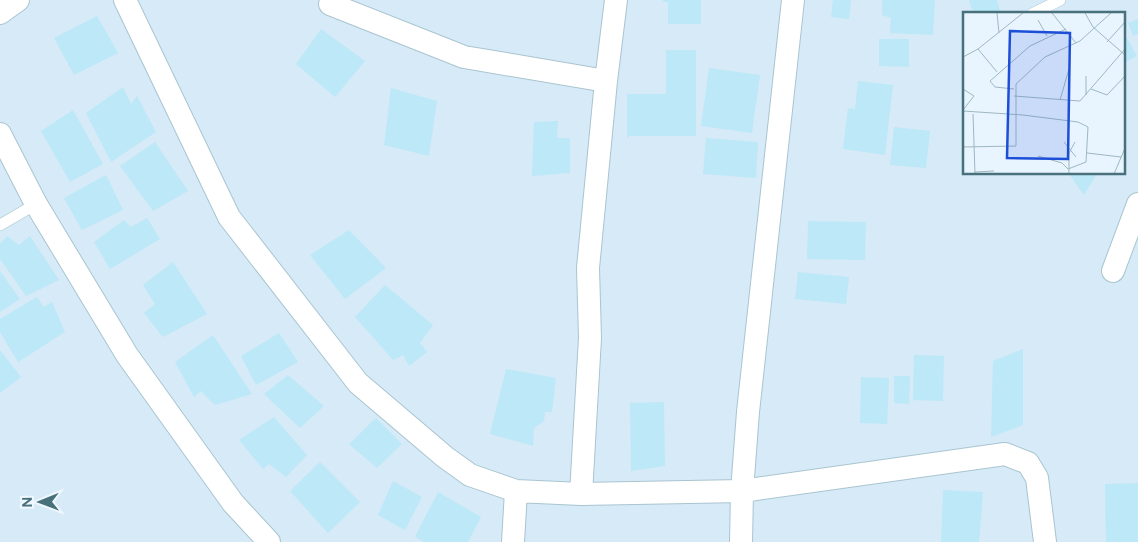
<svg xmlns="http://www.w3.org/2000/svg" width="1138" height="542" font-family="Figtree,sans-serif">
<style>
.residential{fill:#d6eaf7;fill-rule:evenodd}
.building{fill:#bde8f7}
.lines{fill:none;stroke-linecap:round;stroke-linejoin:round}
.lane-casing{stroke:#a9c5d0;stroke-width:12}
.street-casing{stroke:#a9c5d0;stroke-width:24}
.lane{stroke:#fff;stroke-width:11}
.street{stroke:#fff;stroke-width:22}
.inset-road{fill:none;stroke:#9eb8c2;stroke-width:1}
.view{fill:#1d4ed8;fill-opacity:0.15;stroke:#1d4ed8;stroke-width:2.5}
.inset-edge{fill:none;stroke:#48717c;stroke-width:2.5}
</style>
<rect width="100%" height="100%" fill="#e8f4fe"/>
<path class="residential" d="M 0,0 L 1138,0 L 1138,542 L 0,542 ZM 964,14 L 1124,14 L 1124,174 L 964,174 Z"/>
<path class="building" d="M 663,0 L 701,0 L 701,24 L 668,24 L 668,2 L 663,2 Z
M 833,0 L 851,0 L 849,19 L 831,17 Z
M 882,0 L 935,0 L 933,35 L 890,33 L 891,18 L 882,15 Z
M 969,0 L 997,0 L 1001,14 L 973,14 Z
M 97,16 L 118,53 L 74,75 L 54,38 Z
M 1138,19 L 1138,34 L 1133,36 L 1128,23 Z
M 321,29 L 365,61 L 335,97 L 296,64 Z
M 1127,38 L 1137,56 L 1124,63 L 1124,40 Z
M 879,39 L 909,39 L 909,67 L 879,66 Z
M 666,50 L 696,50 L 696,136 L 629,136 L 627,139 L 627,94 L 666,94 Z
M 709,68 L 760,75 L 752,133 L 701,126 Z
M 858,81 L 893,85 L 885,155 L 843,149 L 848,108 L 855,109 Z
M 123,87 L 131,104 L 137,96 L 156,132 L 111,162 L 86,113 Z
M 391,88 L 437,101 L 429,156 L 384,145 Z
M 73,110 L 103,164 L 70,182 L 41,131 Z
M 558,121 L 557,138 L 570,138 L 570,173 L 532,176 L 534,122 Z
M 894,127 L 930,131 L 926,168 L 890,165 Z
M 706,138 L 758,142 L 756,178 L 703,174 Z
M 155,142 L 188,191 L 153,211 L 120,166 Z
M 1069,174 L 1094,174 L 1096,175 L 1084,195 Z
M 106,175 L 123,210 L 82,230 L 64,198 Z
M 147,218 L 160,239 L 110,269 L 94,242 L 124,220 L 131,227 Z
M 808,221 L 866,222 L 865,260 L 807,259 Z
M 349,230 L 386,268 L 345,299 L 310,255 Z
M 7,236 L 19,245 L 30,236 L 59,280 L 26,296 L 0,259 L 0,244 Z
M 173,262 L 207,314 L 163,337 L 144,313 L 155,304 L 143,285 Z
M 0,271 L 20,299 L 0,312 Z
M 798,272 L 849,277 L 846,304 L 795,299 Z
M 385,285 L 433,325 L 420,343 L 427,352 L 409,366 L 403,355 L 393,360 L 355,317 Z
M 37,297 L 44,307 L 52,302 L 65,332 L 18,362 L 0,332 L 0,319 Z
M 279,333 L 298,362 L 256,385 L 241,356 Z
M 213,335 L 252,394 L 215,405 L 201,391 L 194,397 L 175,362 Z
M 1023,349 L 1023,425 L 991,437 L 993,361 Z
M 0,350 L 21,377 L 0,393 Z
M 914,355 L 944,356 L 943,401 L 913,400 Z
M 506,369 L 556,378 L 552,412 L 545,412 L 544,421 L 534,428 L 533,446 L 490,434 Z
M 288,375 L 324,406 L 300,428 L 264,394 Z
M 894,376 L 910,376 L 909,404 L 894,403 Z
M 861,377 L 889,378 L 887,424 L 860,423 Z
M 664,402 L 665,466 L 631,471 L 630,403 Z
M 274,417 L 307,455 L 286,477 L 269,464 L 263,469 L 239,440 Z
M 376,418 L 402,444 L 377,468 L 349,444 Z
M 320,462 L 360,502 L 328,533 L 290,491 Z
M 393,481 L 422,497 L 405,530 L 378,515 Z
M 1138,483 L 1138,542 L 1106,542 L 1105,484 Z
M 943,490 L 983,492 L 979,542 L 941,542 Z
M 438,492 L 481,517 L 468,542 L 424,542 L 415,537 Z"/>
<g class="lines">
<g class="lane-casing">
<path id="lane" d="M 1032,14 L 1060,0
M 0,225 L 36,204"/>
</g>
<g class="street-casing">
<path id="street" d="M 125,0 L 229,217 L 358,383 L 445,457 L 470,475 L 516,491 L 581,494 L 742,491 L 1005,454 L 1028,463 L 1037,478 L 1045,542
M 330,4 L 464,57 L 606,81
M 0,13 L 18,0
M 0,134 L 36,204 L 127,355 L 233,503 L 269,542
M 1113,271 L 1138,204
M 581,494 L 590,338 L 588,268 L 606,81 L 616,0
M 513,542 L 516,491
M 741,542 L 742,491 L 748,412 L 793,0"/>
</g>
<use href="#lane" class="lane"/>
<use href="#street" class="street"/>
</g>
<g transform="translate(963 12)">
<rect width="162" height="162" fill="#e8f4fe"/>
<path class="inset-road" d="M 34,1 L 36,21M 89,1 L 113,31M 122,1 L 130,15 L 162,43M 75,8 L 84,24M 144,30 L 162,10M 15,37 L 34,60M 0,45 L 15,37 L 60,1M 123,64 L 123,83M 0,77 L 11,84 L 0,98M 51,77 L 32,75 L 27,69 L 67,34 L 103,17M 128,77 L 144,83 L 162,64M 51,84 L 117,89 L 162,37M 97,88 L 106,57M 0,99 L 60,103 L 115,110 L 125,115 L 123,150 L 105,157M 10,102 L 12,162M 101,130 L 113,145M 0,135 L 53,134 L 53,72 L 82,45 L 117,29 L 148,1M 124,141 L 158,145M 75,144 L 99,151 L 105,157M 12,160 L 31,159M 106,162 L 106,141 L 112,130M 151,162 L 162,136"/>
<path class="view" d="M 47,19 L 107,21 L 105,147 L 44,146 Z"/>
<rect width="162" height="162" class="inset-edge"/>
</g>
<g transform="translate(40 502) rotate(269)" stroke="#f0f8ff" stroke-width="4" paint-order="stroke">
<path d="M0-4L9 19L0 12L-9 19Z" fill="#48717c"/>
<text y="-8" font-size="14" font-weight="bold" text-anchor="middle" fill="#48717c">N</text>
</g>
</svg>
